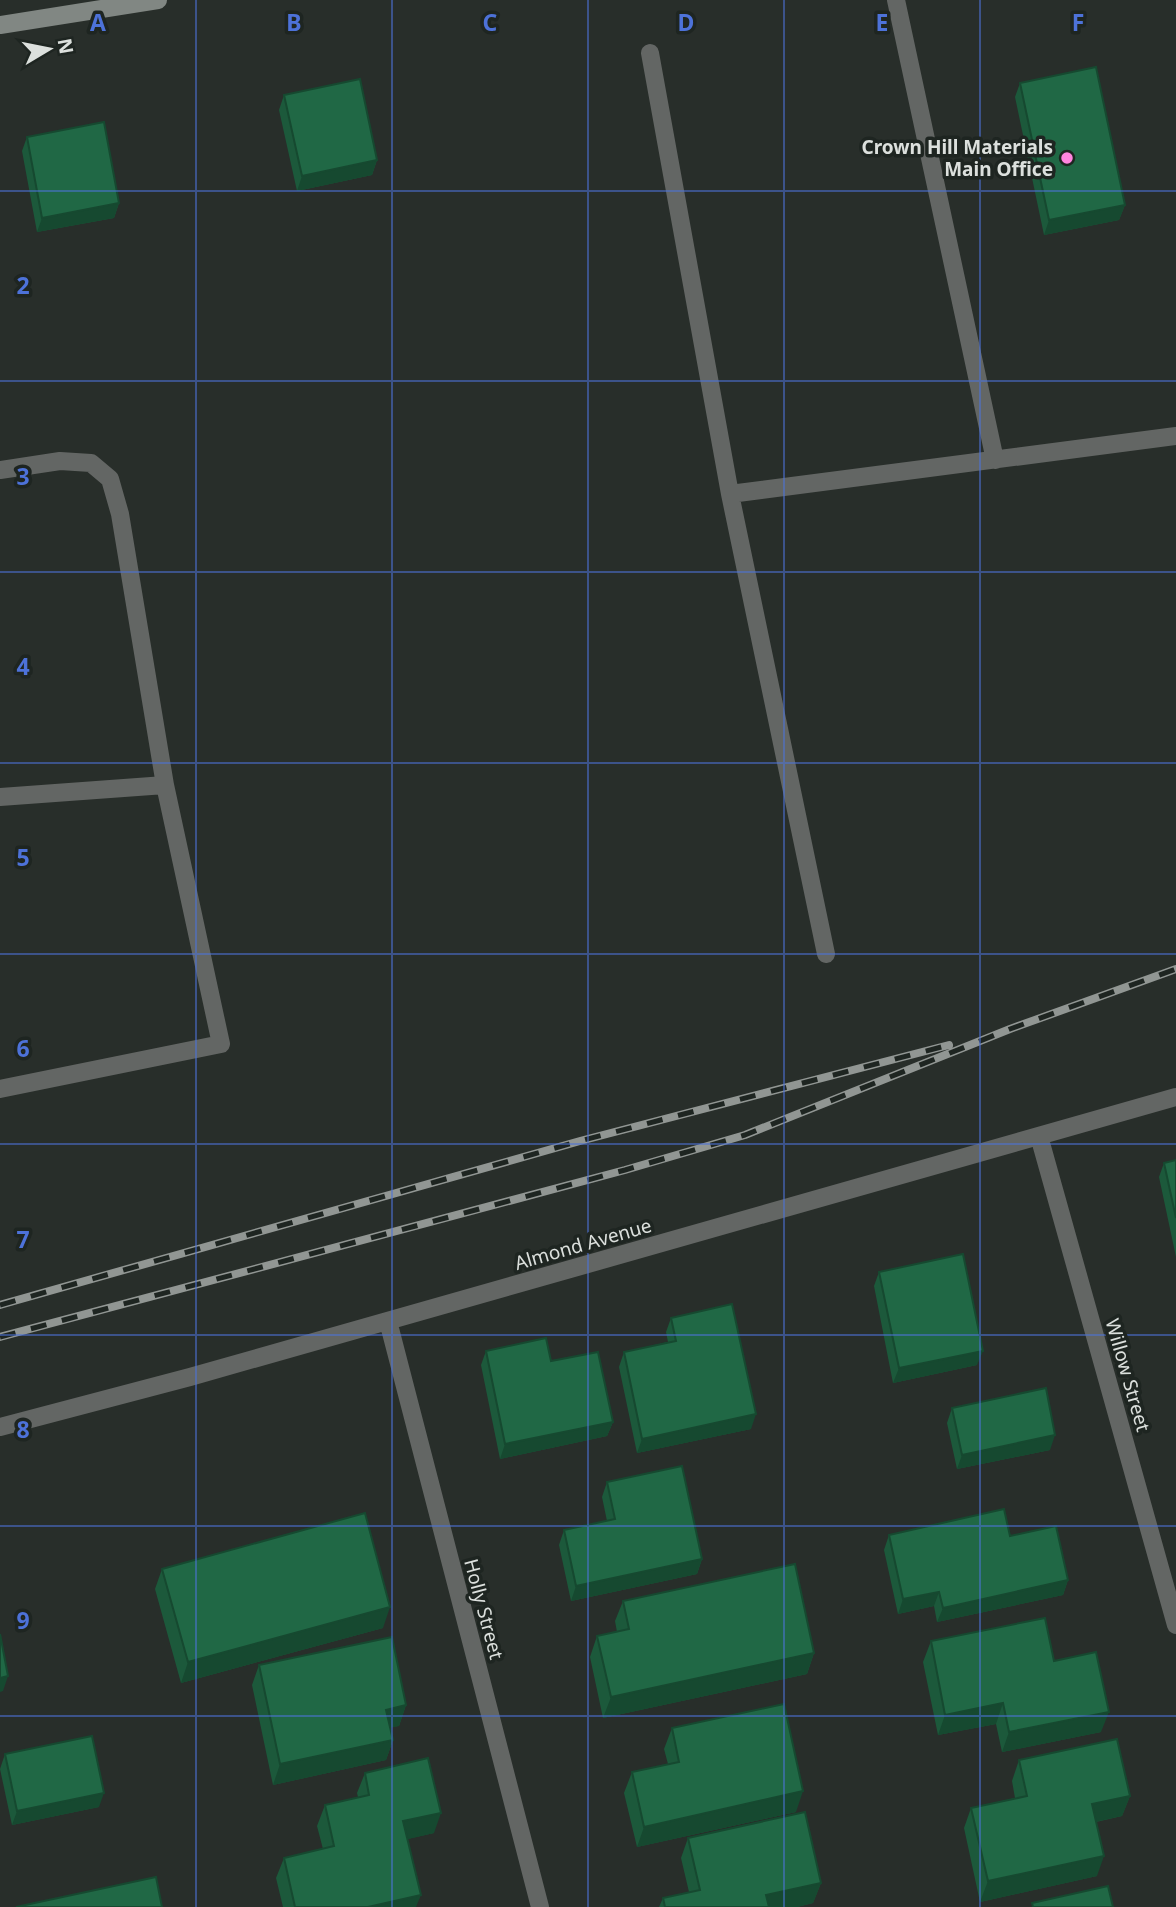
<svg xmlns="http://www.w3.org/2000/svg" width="1176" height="1907" font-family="'Noto Sans',sans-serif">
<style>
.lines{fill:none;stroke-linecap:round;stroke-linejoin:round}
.service{stroke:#636664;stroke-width:18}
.minor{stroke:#636664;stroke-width:18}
.secondary{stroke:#818783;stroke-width:18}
.rail-casing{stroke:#919693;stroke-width:8}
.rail{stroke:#1e2521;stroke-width:5;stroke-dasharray:16;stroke-linecap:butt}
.wall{fill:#1c593b}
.shaded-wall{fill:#164930}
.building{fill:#206845;stroke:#164930;stroke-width:2}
.grid{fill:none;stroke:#4d72d9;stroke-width:2;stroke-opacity:0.55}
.poi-dot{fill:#ff85df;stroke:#1e2521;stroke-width:2.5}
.labels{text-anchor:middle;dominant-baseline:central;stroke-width:7;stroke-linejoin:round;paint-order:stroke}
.poi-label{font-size:19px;font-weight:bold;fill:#dce0dd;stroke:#1e2521;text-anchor:end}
.street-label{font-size:19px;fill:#dce0dd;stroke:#1e2521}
.grid-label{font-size:23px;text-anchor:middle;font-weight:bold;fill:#4d72d9;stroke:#1e2521;stroke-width:7;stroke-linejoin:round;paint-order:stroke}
</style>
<rect width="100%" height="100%" fill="#282e2a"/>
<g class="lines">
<path class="service" d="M 896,0 L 995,460
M 650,53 L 730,494
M 0,470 L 60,461 L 91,463 L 110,479 L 120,514 L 165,785
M 0,797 L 165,785 L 221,1044 L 0,1089
M 826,954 L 730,494 L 1176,436"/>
<path class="minor" d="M 1039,1136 L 1176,1625
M 388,1321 L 540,1907
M 0,1427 L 190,1377 L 1176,1097"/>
<path class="secondary" d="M 0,25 L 158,0"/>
<g class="rail-casing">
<path id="rail" d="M 0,1305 L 580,1141 L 949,1045
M 0,1337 L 625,1170 L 745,1135 L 1010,1029 L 1176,969"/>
</g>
<use href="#rail" class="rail"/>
</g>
<path class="wall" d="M 1020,83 L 1125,205 L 1119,220 L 1044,235 L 1015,97 Z
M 284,95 L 377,160 L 372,175 L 297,191 L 279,110 Z
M 27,137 L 119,203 L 114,218 L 37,232 L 22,151 Z
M 1176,1160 L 1176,1257 L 1159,1177 L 1164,1163 Z
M 879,1272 L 977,1365 L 893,1383 L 874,1286 Z
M 671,1318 L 751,1429 L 637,1453 L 619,1367 L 624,1352 L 668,1342 L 666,1332 Z
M 486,1351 L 551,1361 L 613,1422 L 607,1436 L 500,1459 L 481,1365 Z
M 952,1408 L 1050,1450 L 957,1469 L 947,1423 Z
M 607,1482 L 702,1559 L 697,1574 L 571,1601 L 559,1545 L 564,1530 L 607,1521 L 602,1497 Z
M 889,1535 L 1010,1536 L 1068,1580 L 1063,1595 L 937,1622 L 934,1606 L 898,1614 L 884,1550 Z
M 162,1569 L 383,1628 L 181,1683 L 155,1589 Z
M 623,1601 L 814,1653 L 807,1674 L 603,1718 L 590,1657 L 597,1636 L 617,1632 L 615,1621 Z
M 931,1641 L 1054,1661 L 1101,1732 L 1002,1752 L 996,1724 L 938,1735 L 923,1662 Z
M 259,1665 L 406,1705 L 399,1726 L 390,1727 L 393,1740 L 386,1760 L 273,1785 L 252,1685 Z
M 672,1728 L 796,1812 L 637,1847 L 624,1793 L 632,1772 L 668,1764 L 664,1749 Z
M 5,1754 L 99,1807 L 12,1825 L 0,1769 Z
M 1019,1760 L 1130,1796 L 1122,1816 L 1096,1822 L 1097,1876 L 980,1902 L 964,1828 L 971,1808 L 1015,1798 L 1012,1781 Z
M 365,1773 L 434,1833 L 407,1839 L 416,1907 L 283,1907 L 276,1878 L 284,1858 L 323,1849 L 317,1826 L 325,1805 L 358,1797 L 357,1793 Z
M 688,1838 L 821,1883 L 813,1903 L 797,1907 L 659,1907 L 663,1898 L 689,1892 L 681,1858 Z"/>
<path class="shaded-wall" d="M 377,160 L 372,175 L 297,191 L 302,176 Z
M 119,203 L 114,218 L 37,232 L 42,218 Z
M 1125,205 L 1119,220 L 1044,235 L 1049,220 Z
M 983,1351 L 977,1365 L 893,1383 L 899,1368 Z
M 756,1414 L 751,1429 L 637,1453 L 642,1439 Z
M 613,1422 L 607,1436 L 500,1459 L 505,1444 Z
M 1055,1435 L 1050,1450 L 957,1469 L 962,1455 Z
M 702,1559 L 697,1574 L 571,1601 L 576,1586 Z
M 1068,1580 L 1063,1595 L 937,1622 L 943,1608 Z
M 939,1592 L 934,1606 L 898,1614 L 903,1599 Z
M 390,1607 L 383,1628 L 181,1683 L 188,1662 Z
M 814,1653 L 807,1674 L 603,1718 L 611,1697 Z
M 8,1676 L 3,1691 L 0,1692 L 0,1678 Z
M 1003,1703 L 996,1724 L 938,1735 L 945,1715 Z
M 406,1705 L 399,1726 L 379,1730 L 386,1710 Z
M 1109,1712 L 1101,1732 L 1002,1752 L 1009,1732 Z
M 393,1740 L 386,1760 L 273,1785 L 280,1764 Z
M 803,1791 L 796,1812 L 637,1847 L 644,1827 Z
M 104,1793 L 99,1807 L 12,1825 L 17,1811 Z
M 1130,1796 L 1122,1816 L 1085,1824 L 1092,1804 Z
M 441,1813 L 434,1833 L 396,1842 L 403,1821 Z
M 1104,1856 L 1097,1876 L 980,1902 L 988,1881 Z
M 821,1883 L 813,1903 L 797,1907 L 762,1907 L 766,1895 Z
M 421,1895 L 416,1907 L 368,1907 Z"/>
<path class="building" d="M 1096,67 L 1125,205 L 1049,220 L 1020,83 Z
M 360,79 L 377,160 L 302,176 L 284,95 Z
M 104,122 L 119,203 L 42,218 L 27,137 Z
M 1176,1160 L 1176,1218 L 1164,1163 Z
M 963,1254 L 983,1351 L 899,1368 L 879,1272 Z
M 732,1304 L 756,1414 L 642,1439 L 624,1352 L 676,1341 L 671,1318 Z
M 546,1338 L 551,1361 L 598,1352 L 613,1422 L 505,1444 L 486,1351 Z
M 1046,1388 L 1055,1435 L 962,1455 L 952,1408 Z
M 682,1466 L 702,1559 L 576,1586 L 564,1530 L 615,1519 L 607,1482 Z
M 1004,1509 L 1010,1536 L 1056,1526 L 1068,1580 L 943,1608 L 939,1592 L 903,1599 L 889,1535 Z
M 365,1513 L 390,1607 L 188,1662 L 162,1569 Z
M 795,1564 L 814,1653 L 611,1697 L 597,1636 L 629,1629 L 623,1601 Z
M 1045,1618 L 1054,1661 L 1096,1652 L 1109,1712 L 1009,1732 L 1003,1703 L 945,1715 L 931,1641 Z
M 0,1634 L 8,1676 L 0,1678 Z
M 392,1637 L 406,1705 L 386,1710 L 393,1740 L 280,1764 L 259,1665 Z
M 784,1704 L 803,1791 L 644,1827 L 632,1772 L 679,1762 L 672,1728 Z
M 92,1736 L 104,1793 L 17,1811 L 5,1754 Z
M 1117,1739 L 1130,1796 L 1092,1804 L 1104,1856 L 988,1881 L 971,1808 L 1027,1796 L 1019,1760 Z
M 428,1758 L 441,1813 L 403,1821 L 421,1895 L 368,1907 L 295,1907 L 284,1858 L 334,1846 L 325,1805 L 369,1795 L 365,1773 Z
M 805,1812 L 821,1883 L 766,1895 L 769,1907 L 665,1907 L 663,1898 L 700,1890 L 688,1838 Z
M 156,1877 L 162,1907 L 16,1907 Z
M 1108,1886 L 1113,1907 L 1033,1907 L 1032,1903 Z"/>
<path class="grid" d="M 196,0 L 196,1907M 392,0 L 392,1907M 588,0 L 588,1907M 784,0 L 784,1907M 980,0 L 980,1907M 0,191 L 1176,191M 0,381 L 1176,381M 0,572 L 1176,572M 0,763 L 1176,763M 0,954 L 1176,954M 0,1144 L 1176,1144M 0,1335 L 1176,1335M 0,1526 L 1176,1526M 0,1716 L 1176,1716"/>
<circle class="poi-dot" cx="1067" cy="158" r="7"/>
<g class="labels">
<g class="poi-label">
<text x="1053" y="147">Crown Hill Materials<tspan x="1053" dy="22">Main Office</tspan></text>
</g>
<g class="street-label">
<text transform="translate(583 1244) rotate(-16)">Almond Avenue</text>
<text transform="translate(1128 1375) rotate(74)">Willow Street</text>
<text transform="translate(484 1609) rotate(75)">Holly Street</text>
</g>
</g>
<g class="grid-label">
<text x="98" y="31">A</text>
<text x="294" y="31">B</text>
<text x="490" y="31">C</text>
<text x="686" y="31">D</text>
<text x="882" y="31">E</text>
<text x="1078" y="31">F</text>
<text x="23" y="294">2</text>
<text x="23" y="485">3</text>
<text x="23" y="675">4</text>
<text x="23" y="866">5</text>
<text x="23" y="1057">6</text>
<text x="23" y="1248">7</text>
<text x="23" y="1438">8</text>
<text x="23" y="1629">9</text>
</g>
<g transform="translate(49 49) rotate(80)" stroke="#1e2521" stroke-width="5" paint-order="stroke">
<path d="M0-5L12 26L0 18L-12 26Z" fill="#dce0dd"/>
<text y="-10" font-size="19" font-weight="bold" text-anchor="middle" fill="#dce0dd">N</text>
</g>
</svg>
